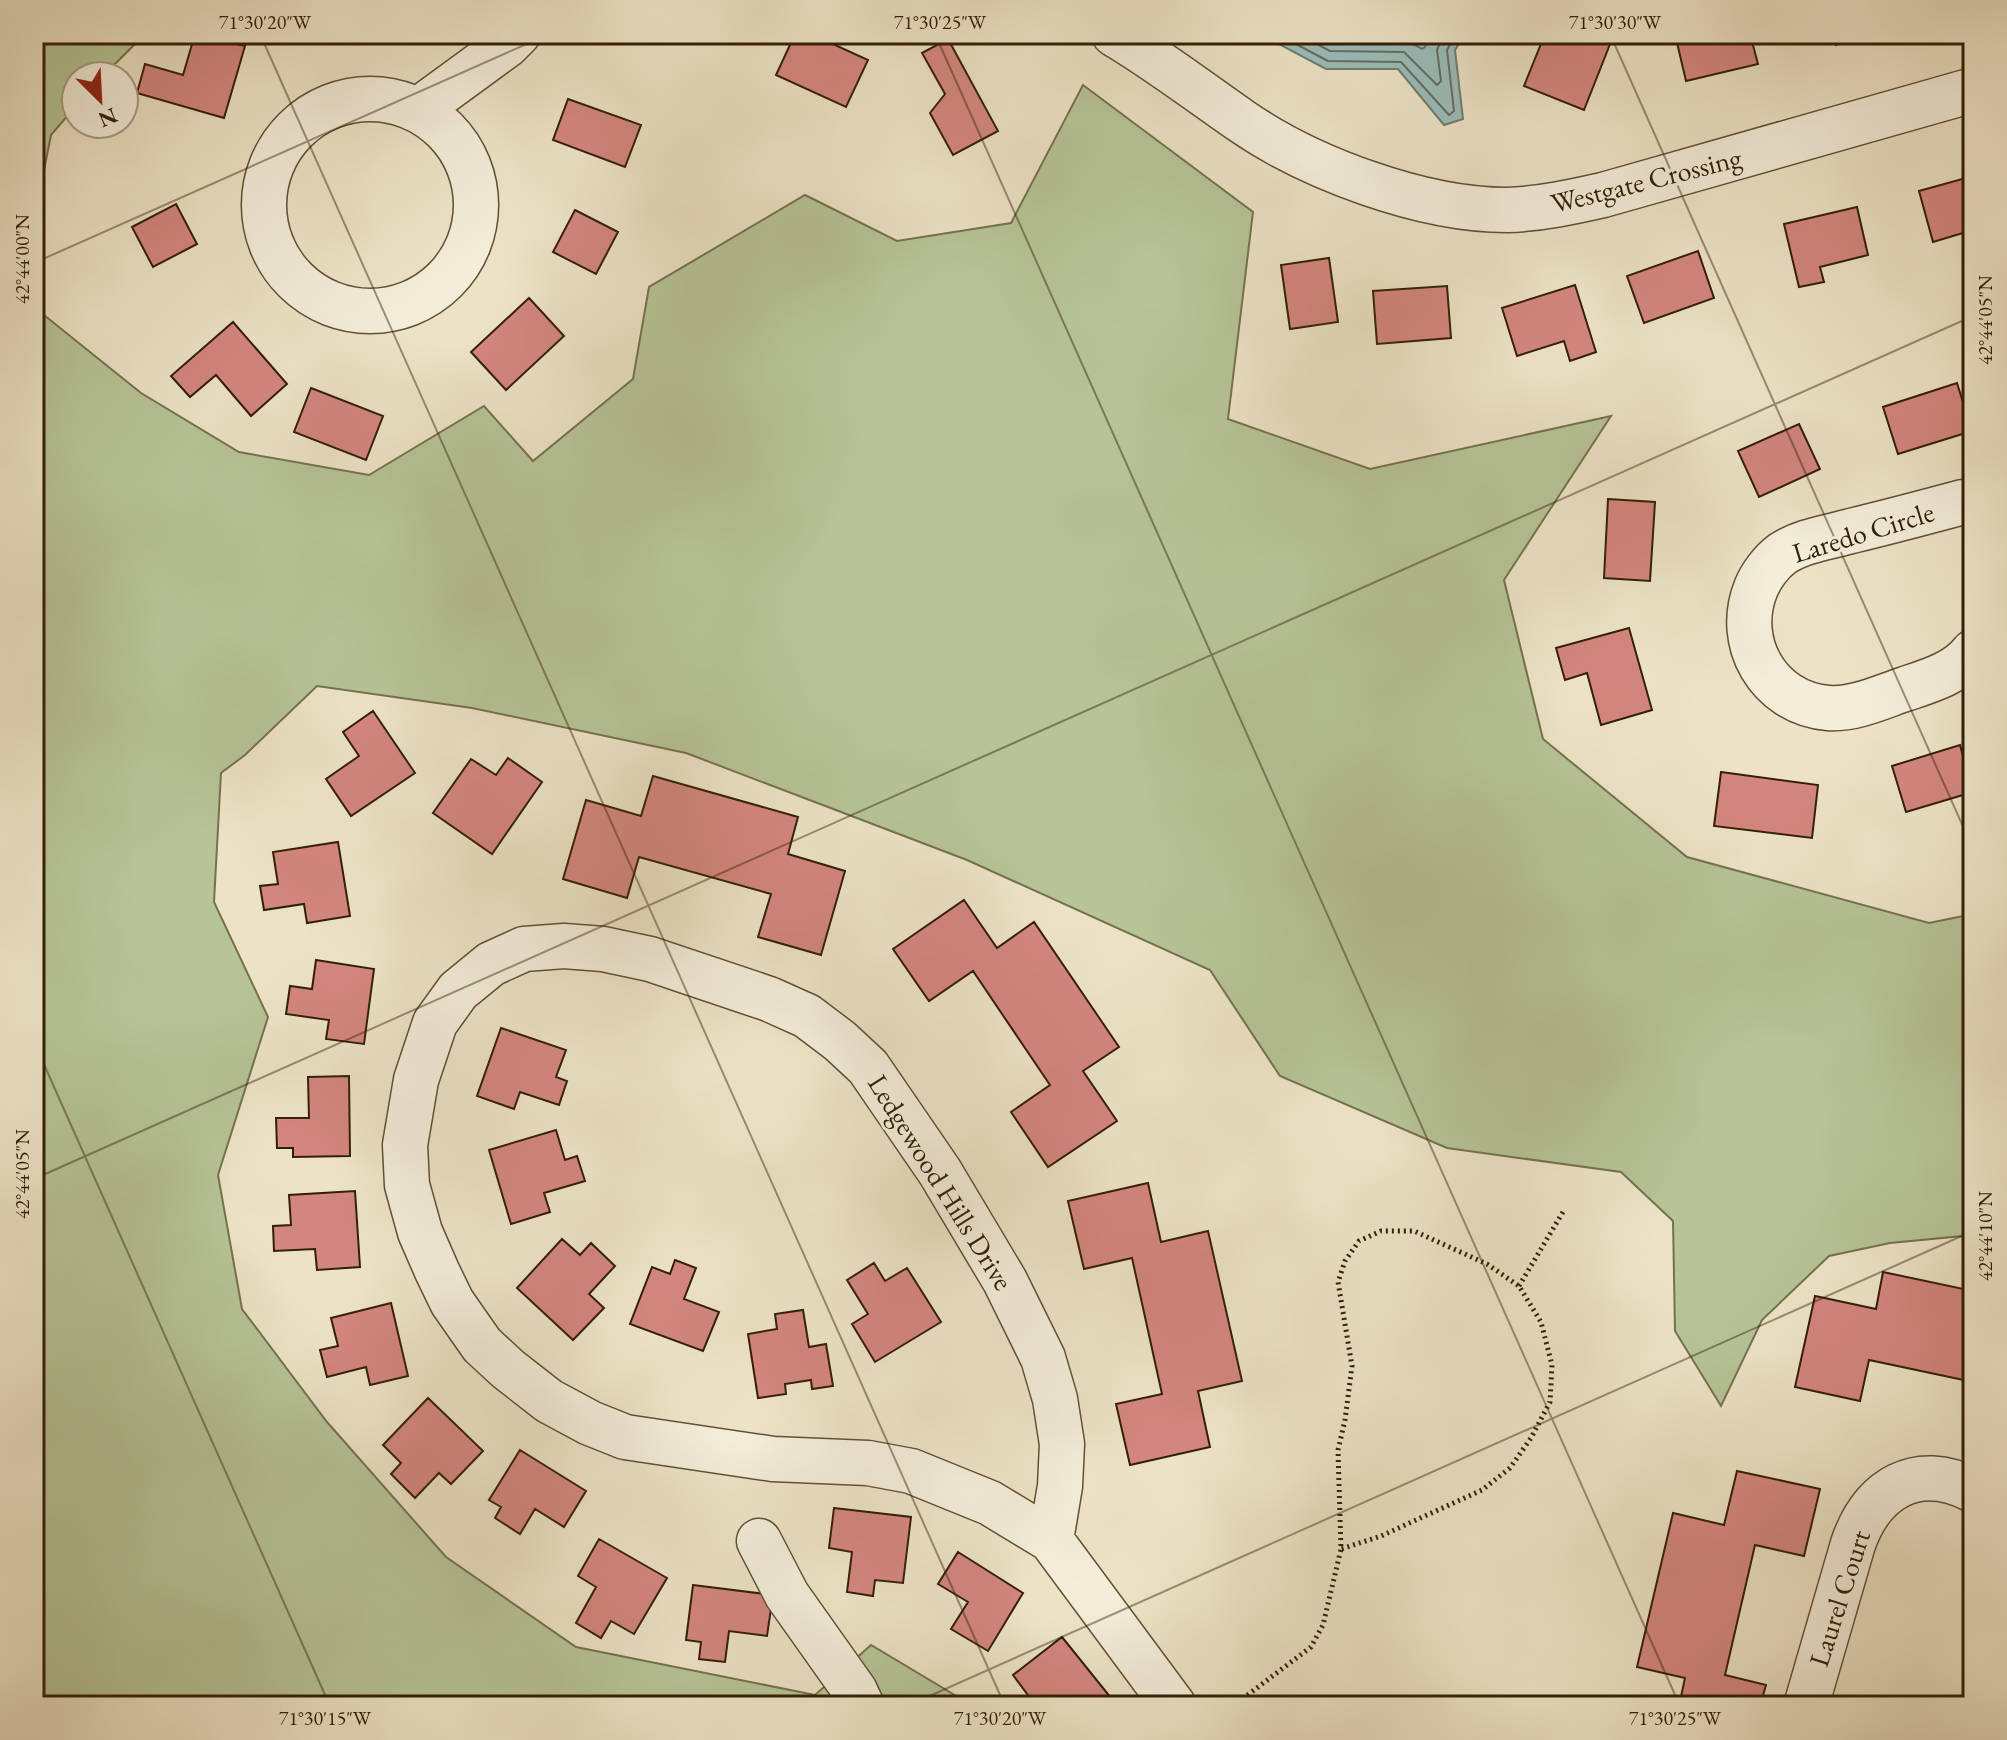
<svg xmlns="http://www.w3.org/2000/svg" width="2007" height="1740" font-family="'EB Garamond',serif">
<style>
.green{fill:#b6c497;stroke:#75724e;stroke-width:2}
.water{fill:#9abdbb;stroke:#717e72;stroke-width:2}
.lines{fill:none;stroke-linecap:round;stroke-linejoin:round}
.shore{stroke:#676e60;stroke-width:2}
.building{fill:#d3867f;stroke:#341f04;stroke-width:2}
.minor-casing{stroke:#625034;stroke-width:47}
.path{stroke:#341f04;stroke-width:5;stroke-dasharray:2 4;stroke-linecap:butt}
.minor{stroke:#f3edda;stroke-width:44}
.ticks{fill:none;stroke:#341f04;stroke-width:2;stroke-opacity:0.45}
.labels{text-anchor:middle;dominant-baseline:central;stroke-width:6;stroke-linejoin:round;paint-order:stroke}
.street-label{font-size:28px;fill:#341f04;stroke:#f3edda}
.neatline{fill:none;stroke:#341f04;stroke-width:3}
.ticks-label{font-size:20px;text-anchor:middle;fill:#341f04}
</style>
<rect width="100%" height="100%" fill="#ece3c6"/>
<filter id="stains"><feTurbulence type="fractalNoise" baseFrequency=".0025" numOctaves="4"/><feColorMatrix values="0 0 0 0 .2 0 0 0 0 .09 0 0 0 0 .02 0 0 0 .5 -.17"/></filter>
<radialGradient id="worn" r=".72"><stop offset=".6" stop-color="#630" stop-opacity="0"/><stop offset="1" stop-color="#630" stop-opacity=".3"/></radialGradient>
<path class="green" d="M 34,34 L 145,34 L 103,76 L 76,76 L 76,106 L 51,135 L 34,221 Z
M 1083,85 L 1253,212 L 1228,419 L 1370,469 L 1611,416 L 1504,580 L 1543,739 L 1687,857 L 1929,923 L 1973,914 L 1973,1235 L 1890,1243 L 1829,1256 L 1762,1320 L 1721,1406 L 1675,1331 L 1673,1221 L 1621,1172 L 1447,1148 L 1280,1076 L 1210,970 L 967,860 L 686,753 L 472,708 L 317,686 L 245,755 L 221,773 L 214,902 L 268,1017 L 218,1175 L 242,1309 L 327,1422 L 446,1557 L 576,1647 L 815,1695 L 871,1645 L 973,1706 L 34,1706 L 34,307 L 141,393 L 239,452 L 369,475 L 484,406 L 533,461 L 633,379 L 649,287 L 805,195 L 897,241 L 1011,223 Z"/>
<path class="water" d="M 1260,34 L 1465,34 L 1455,50 L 1463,119 L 1444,125 L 1398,69 L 1326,69 Z"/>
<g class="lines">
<path class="shore" d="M 1277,34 L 1328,61 L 1401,62 L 1449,115 L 1454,111 L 1447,50 L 1456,34
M 1298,34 L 1330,51 L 1404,52 L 1437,85 L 1441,81 L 1437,50 L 1444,34
M 1324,34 C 1354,50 1390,29 1422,49 L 1425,47 L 1430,34"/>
</g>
<path class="building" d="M 195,34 L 245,46 L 224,118 L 137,93 L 145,64 L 183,75 Z
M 795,34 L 811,34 L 868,60 L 846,107 L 776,75 Z
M 1545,34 L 1614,34 L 1584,110 L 1524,86 Z
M 1675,34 L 1750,34 L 1758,64 L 1686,81 Z
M 1833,34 L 1868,34 L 1836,45 Z
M 948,39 L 998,131 L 953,155 L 930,113 L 945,94 L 922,53 Z
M 568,99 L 641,125 L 625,167 L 553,140 Z
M 1973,176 L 1973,230 L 1933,242 L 1919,191 Z
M 176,204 L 197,244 L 153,267 L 132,227 Z
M 1857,207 L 1868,255 L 1820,267 L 1824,282 L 1799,287 L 1784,224 Z
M 575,210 L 618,232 L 596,274 L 553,252 Z
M 1698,251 L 1714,298 L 1644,323 L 1627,276 Z
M 1329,258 L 1338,322 L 1290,329 L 1281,265 Z
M 1575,285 L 1596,352 L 1570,361 L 1564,341 L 1517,356 L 1502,308 Z
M 1447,286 L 1451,338 L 1377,344 L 1373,291 Z
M 529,298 L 564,336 L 506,390 L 471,352 Z
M 233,322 L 287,384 L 251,416 L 216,375 L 190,397 L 171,376 Z
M 1957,383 L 1972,431 L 1898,454 L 1883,407 Z
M 311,388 L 383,416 L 366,460 L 294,432 Z
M 1799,424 L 1820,469 L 1759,497 L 1738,451 Z
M 1608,499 L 1655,502 L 1650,581 L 1604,578 Z
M 1629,628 L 1652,710 L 1601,725 L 1587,673 L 1565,680 L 1556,648 Z
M 373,711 L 415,773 L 351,816 L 326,779 L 359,756 L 343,732 Z
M 1960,745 L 1973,792 L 1906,812 L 1892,766 Z
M 508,758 L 542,782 L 492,854 L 433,813 L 471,759 L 496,775 Z
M 1721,772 L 1818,785 L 1812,838 L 1714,826 Z
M 653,776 L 798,817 L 788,854 L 845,871 L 821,955 L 758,937 L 771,894 L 639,857 L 627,898 L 563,879 L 586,800 L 641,816 Z
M 338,842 L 350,916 L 307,923 L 304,904 L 264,910 L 260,886 L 278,884 L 273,852 Z
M 964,900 L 997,948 L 1034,922 L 1119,1047 L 1083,1071 L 1117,1121 L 1048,1167 L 1011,1112 L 1050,1085 L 973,971 L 929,1001 L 893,949 Z
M 316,960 L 374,969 L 364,1044 L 326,1039 L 329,1020 L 286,1014 L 290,986 L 312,989 Z
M 501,1028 L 566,1050 L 556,1077 L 567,1081 L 559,1105 L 520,1092 L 514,1109 L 477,1096 Z
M 349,1076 L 350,1156 L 293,1157 L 293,1148 L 277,1148 L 276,1118 L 309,1118 L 308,1077 Z
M 556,1130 L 565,1160 L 577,1156 L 585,1181 L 544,1193 L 550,1212 L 511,1224 L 489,1150 Z
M 1148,1183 L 1161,1242 L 1208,1231 L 1242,1381 L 1198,1391 L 1210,1447 L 1130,1465 L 1116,1404 L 1162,1394 L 1132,1258 L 1084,1269 L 1068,1201 Z
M 355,1191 L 360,1267 L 317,1270 L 315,1249 L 274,1251 L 273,1226 L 291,1225 L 289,1195 Z
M 562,1239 L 580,1255 L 591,1243 L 615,1266 L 589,1294 L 604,1308 L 573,1340 L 517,1288 Z
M 675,1260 L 696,1268 L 684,1299 L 719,1312 L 703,1351 L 630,1324 L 652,1267 L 670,1274 Z
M 874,1263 L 885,1281 L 907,1268 L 941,1322 L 875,1362 L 852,1324 L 868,1314 L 847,1280 Z
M 1883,1272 L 1973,1291 L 1973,1382 L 1869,1360 L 1860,1401 L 1795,1387 L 1815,1296 L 1876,1309 Z
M 391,1303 L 408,1376 L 370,1385 L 366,1367 L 327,1377 L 320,1350 L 338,1346 L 331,1318 Z
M 803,1310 L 809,1347 L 826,1344 L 833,1386 L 812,1389 L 811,1380 L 785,1384 L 786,1394 L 758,1398 L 748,1334 L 777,1329 L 775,1314 Z
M 428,1398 L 483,1451 L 451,1484 L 439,1473 L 415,1498 L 391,1474 L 401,1463 L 383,1445 Z
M 520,1450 L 586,1491 L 564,1527 L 535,1509 L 520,1534 L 495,1518 L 501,1507 L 489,1500 Z
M 1737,1471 L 1820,1489 L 1804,1556 L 1755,1545 L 1725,1675 L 1766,1685 L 1760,1706 L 1679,1706 L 1685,1678 L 1637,1667 L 1673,1513 L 1724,1525 Z
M 834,1508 L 911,1517 L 903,1583 L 875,1580 L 873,1596 L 847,1592 L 852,1552 L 829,1548 Z
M 599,1539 L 667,1578 L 634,1634 L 611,1621 L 601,1638 L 576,1623 L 596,1587 L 578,1576 Z
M 958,1552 L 1023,1593 L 988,1651 L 951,1629 L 968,1602 L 938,1584 Z
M 693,1585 L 773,1595 L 767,1636 L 729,1631 L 725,1662 L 699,1659 L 701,1642 L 686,1640 Z
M 1062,1637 L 1111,1698 L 1102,1706 L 1029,1706 L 1033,1702 L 1013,1675 Z"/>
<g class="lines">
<g class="minor-casing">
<path id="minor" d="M 1114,34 C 1158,60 1198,91 1240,120 C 1309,168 1422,210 1507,210 C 1540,209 1572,202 1603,195 L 1973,90
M264 205a106 106 0 1 1 212 0a106 106 0 1 1-212 0Z
M 418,110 L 507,45 L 518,34
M 1973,502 L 1963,502 C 1926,512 1888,522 1851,531 C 1829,537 1801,541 1782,554 C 1771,562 1761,576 1756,588 C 1734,642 1768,703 1828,708 C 1854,710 1881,697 1905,689 C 1929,681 1957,673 1973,652
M 1051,1540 L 1060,1486 L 1062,1444 L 1055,1399 L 1043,1358 L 1005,1281 L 940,1172 L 868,1067 L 840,1041 L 807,1016 L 769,999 L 650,959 L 603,949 L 564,946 L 524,949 L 491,964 L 458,991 L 435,1023 L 416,1080 L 405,1145 L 407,1185 L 420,1232 L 437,1271 L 452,1302 L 482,1345 L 508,1369 L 549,1401 L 590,1423 L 625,1437 L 773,1459 L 868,1463 L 911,1471 L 990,1503 L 1051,1540 L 1174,1706
M 759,1541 L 787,1595 L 855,1691 L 862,1706
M 1806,1706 L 1853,1544 C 1872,1489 1916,1461 1973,1490"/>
</g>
<path class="path" d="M 1519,1286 L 1563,1212
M 1233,1706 L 1311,1647 L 1323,1625 L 1341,1549 L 1338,1450 L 1345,1420 L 1352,1366 L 1338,1282 L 1345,1261 L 1359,1241 L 1381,1231 L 1414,1231 L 1487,1264 L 1519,1286 L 1541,1322 L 1552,1365 L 1550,1402 L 1531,1438 L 1510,1468 L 1482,1490 L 1381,1536 L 1341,1549"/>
<use href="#minor" class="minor"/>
</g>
<path class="ticks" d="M 260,34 L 1005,1706M 935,34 L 1680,1706M 1610,34 L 1973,849M 34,263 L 549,34M 34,1042 L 330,1706M 34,1179 L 1973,316M 907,1706 L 1973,1231"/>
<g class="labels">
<g class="street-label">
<text transform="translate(1646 180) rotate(-14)">Westgate Crossing</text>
<text transform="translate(1863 532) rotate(-17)">Laredo Circle</text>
<text transform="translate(941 1182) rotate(58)">Ledgewood Hills Drive</text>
<text transform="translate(1839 1598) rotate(-72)">Laurel Court</text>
</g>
</g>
<rect width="2007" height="1740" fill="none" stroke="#ece3c6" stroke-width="88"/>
<g transform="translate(100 100) rotate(156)"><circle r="38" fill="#f3edda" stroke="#a79b84" stroke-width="2"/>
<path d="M0-6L14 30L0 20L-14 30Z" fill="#8f2418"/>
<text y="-12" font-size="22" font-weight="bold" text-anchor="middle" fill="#341f04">N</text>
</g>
<rect x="44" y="44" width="1919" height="1652" class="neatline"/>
<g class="ticks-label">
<text x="265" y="29">71°30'20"W</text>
<text x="940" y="29">71°30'25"W</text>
<text x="1615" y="29">71°30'30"W</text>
<text transform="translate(22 259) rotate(-90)" y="7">42°44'00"N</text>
<text transform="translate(1985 320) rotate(-90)" y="7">42°44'05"N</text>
<text transform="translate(22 1174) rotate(-90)" y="7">42°44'05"N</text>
<text transform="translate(1985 1236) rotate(-90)" y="7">42°44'10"N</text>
<text x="325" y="1725">71°30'15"W</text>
<text x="1000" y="1725">71°30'20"W</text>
<text x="1675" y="1725">71°30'25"W</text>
</g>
<rect width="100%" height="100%" filter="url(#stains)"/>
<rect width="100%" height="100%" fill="url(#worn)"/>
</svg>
